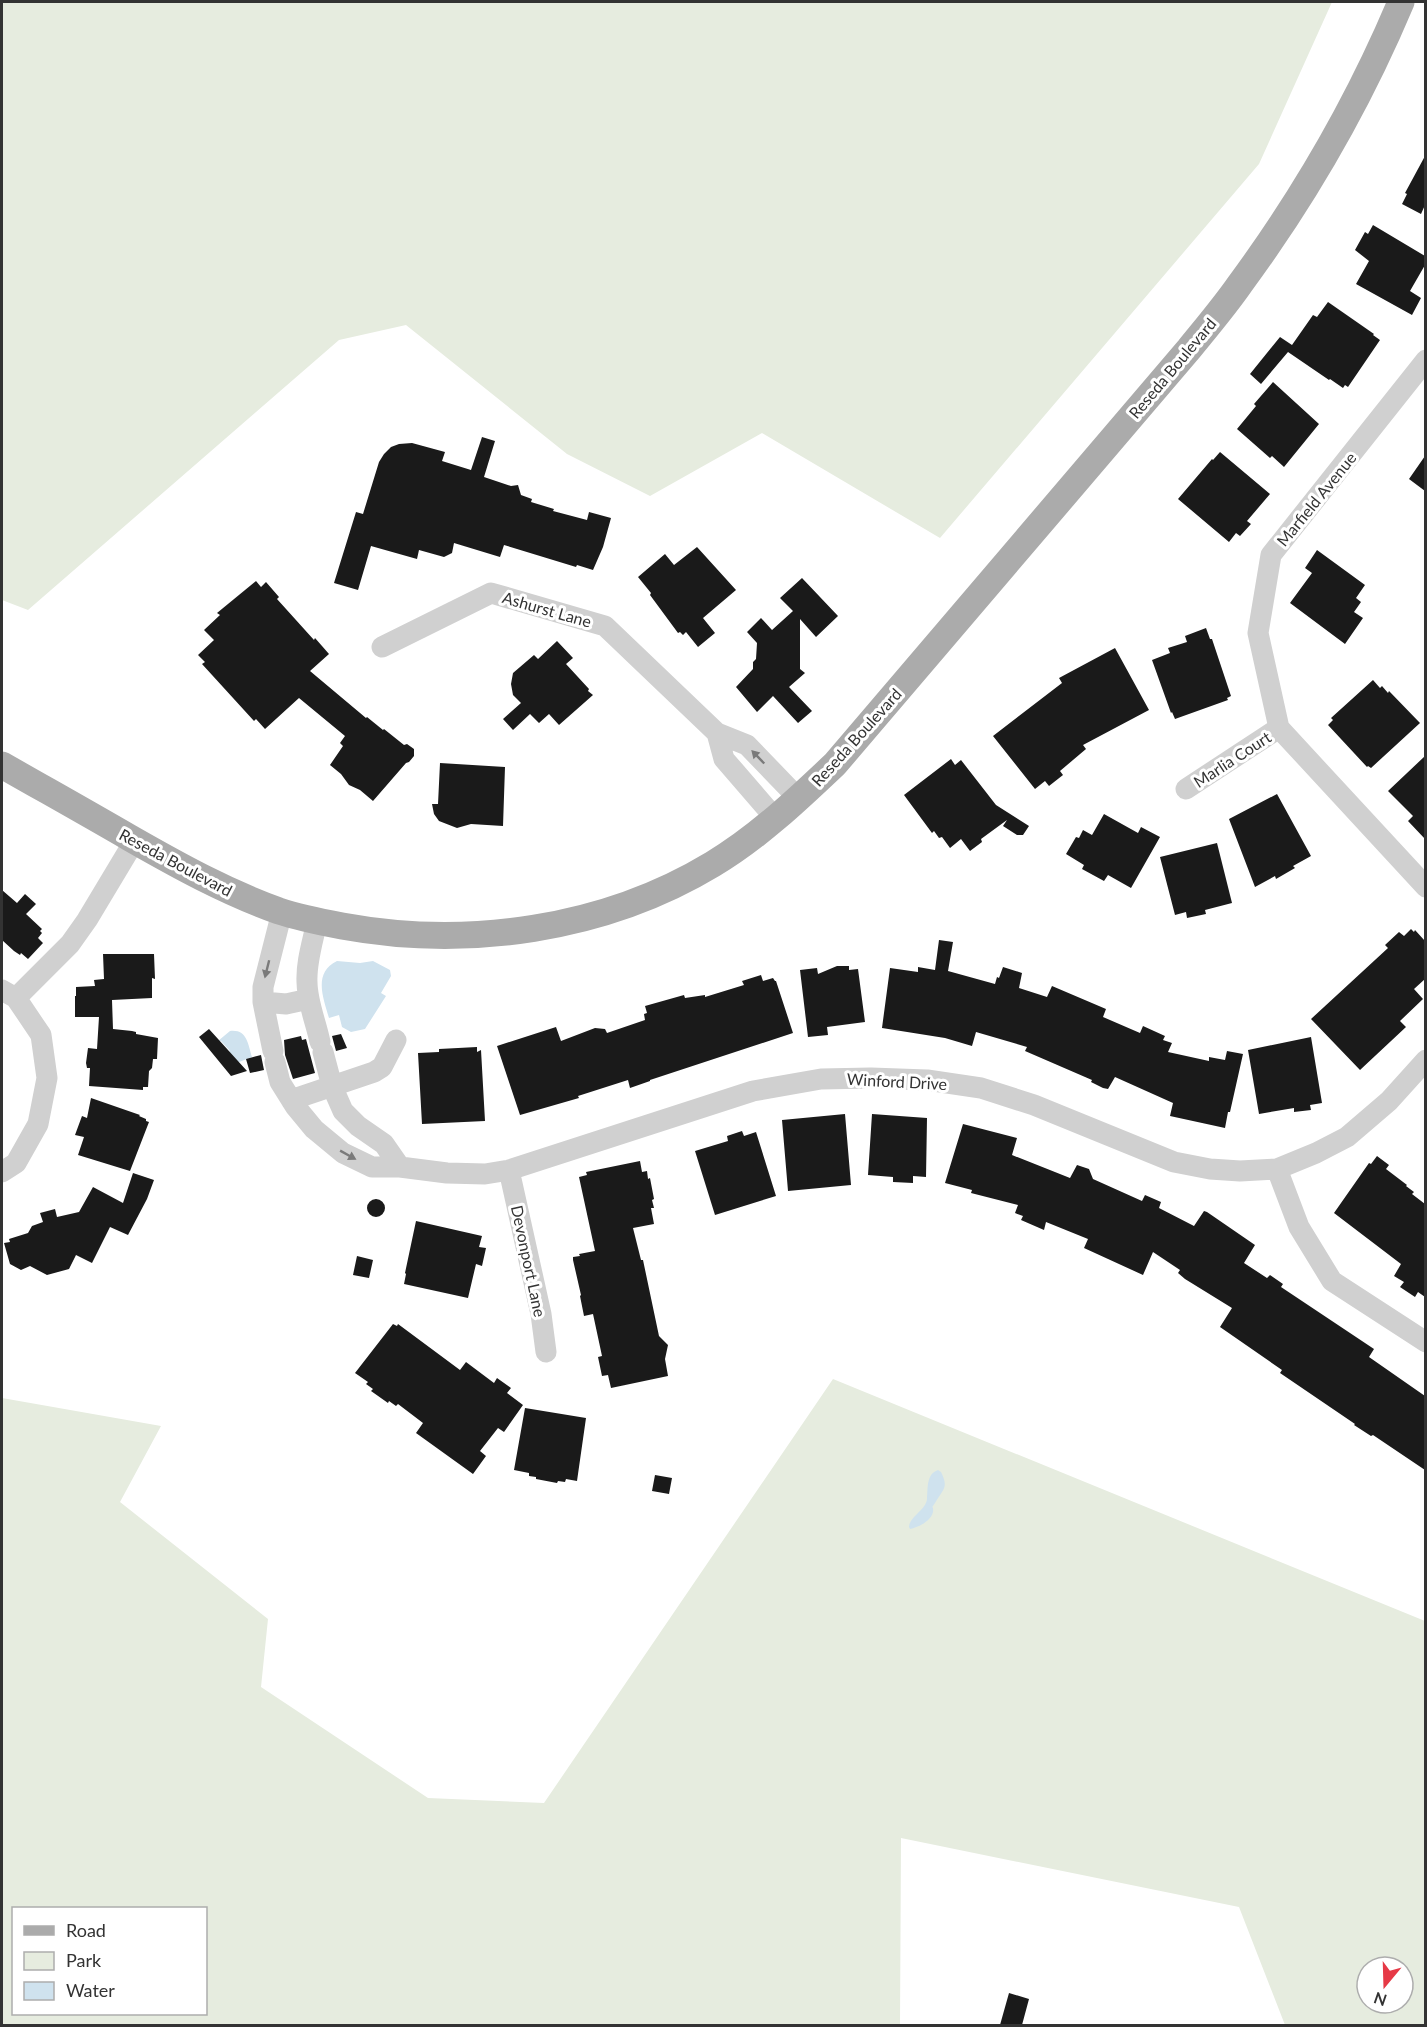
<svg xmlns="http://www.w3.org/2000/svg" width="1427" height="2027" font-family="Lato,sans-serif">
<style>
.green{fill:#e6ecdf;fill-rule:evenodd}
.water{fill:#cfe2ee}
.building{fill:#1a1a1a}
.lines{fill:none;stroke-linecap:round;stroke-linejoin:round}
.minor{stroke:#d0d0d0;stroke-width:21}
.major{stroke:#ababab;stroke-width:27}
.oneway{fill:#7a7a7a}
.labels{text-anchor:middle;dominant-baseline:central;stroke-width:6;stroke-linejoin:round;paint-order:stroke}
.street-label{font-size:16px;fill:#333;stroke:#fff}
</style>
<rect width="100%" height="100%" fill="#fff"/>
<path class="green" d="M 2,2 L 1332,2 L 1259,164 L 940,538 L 762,433 L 650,496 L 567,454 L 406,325 L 339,340 L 28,610 L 2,600 Z
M 833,1379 L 1425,1621 L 1425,2025 L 1285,2025 L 1239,1907 L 901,1838 L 900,2025 L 2,2025 L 2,1398 L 161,1426 L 120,1502 L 268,1619 L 261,1687 L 428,1798 L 544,1803 ZM 14,1908 L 206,1908 L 206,2014 L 14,2014 ZM 1367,1967 L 1403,1967 L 1403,2003 L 1367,2003 Z"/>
<path class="water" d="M 337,961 L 360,963 L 373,961 L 390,970 L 391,976 L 381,993 L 386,996 L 365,1029 L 351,1032 L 342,1027 L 339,1015 L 329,1018 C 323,997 313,973 337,961 Z
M 230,1031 C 247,1029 248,1044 252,1057 L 234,1064 L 226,1055 L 230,1051 L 221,1041 L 218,1041 Z
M 938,1470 L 941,1472 C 949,1488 943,1489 935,1503 C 930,1510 934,1504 933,1512 C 931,1521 919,1527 910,1529 L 909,1527 C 910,1516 926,1510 927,1499 C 928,1489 926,1474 938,1470 Z"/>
<path class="building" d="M 1425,156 L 1425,205 L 1421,214 L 1402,204 L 1407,194 L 1405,193 Z
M 1373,225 L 1425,256 L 1425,265 L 1410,291 L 1421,298 L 1412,315 L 1356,284 L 1369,261 L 1355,250 L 1365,232 L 1368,234 Z
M 1328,302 L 1374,334 L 1373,335 L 1380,340 L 1348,387 L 1345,385 L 1343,388 L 1330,379 L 1329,380 L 1288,352 L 1261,384 L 1250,374 L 1280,337 L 1292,345 L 1313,315 L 1317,317 Z
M 1273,382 L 1319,424 L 1284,467 L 1272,456 L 1270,458 L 1237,429 L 1256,406 L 1254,404 Z
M 482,437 L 495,441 L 484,477 L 511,486 L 518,485 L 521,495 L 532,499 L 531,502 L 554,509 L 553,511 L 587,520 L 589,512 L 611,518 L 603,547 L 593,570 L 577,565 L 576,567 L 504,545 L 500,557 L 454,543 L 452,553 L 444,557 L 419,550 L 417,559 L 371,546 L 358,590 L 334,583 L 356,512 L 363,514 L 379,462 L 384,454 L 391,447 L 399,444 L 412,443 L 445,452 L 442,461 L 471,470 Z
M 1220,452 L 1270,494 L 1247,521 L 1251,524 L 1240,536 L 1236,533 L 1229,542 L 1178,499 L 1212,459 L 1213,460 Z
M 1425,456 L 1425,491 L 1409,479 Z
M 697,547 L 736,590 L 703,618 L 715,633 L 698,647 L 686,632 L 683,635 L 680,632 L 678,633 L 650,595 L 651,593 L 638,577 L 665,554 L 674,565 Z
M 1317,550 L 1365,585 L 1356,598 L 1361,602 L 1354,612 L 1363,618 L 1345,644 L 1290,603 L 1312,573 L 1305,568 Z
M 802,578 L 838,616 L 816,637 L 800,619 L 800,669 L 805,673 L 789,687 L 812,711 L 798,723 L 773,696 L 757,712 L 736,687 L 753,669 L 753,662 L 756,659 L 757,643 L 747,632 L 761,618 L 772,630 L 793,611 L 780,598 Z
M 256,581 L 261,587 L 266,582 L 279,597 L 277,599 L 314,640 L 315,638 L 329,654 L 310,671 L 366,718 L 367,717 L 383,730 L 384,729 L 404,745 L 407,744 L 414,749 L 414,756 L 409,762 L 406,763 L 373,801 L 360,790 L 349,785 L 341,774 L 330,765 L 343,746 L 340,743 L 345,736 L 299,698 L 265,729 L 256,719 L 254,721 L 202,664 L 205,662 L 198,655 L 214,640 L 204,630 L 220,615 L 217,613 Z
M 1206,628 L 1210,639 L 1212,639 L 1231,696 L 1227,698 L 1228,700 L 1175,719 L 1172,712 L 1171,713 L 1152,660 L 1170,653 L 1168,648 L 1187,642 L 1185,636 Z
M 557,641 L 573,658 L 566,664 L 589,689 L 588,691 L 593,695 L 559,725 L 549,714 L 539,723 L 530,714 L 513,730 L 503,719 L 521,703 L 513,695 L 511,684 L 513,673 L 534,655 L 538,659 Z
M 1115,648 L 1149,710 L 1083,745 L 1086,749 L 1060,771 L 1063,775 L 1049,786 L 1045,781 L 1035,789 L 993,736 L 1062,683 L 1059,678 Z
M 1373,680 L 1380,688 L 1382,686 L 1388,693 L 1389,691 L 1420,723 L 1371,768 L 1368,766 L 1367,767 L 1328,725 L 1333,720 L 1331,718 Z
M 1425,756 L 1425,839 L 1408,821 L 1413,816 L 1388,791 Z
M 951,759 L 955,765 L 961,760 L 996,805 L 1029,826 L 1023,835 L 1017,835 L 1003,826 L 1007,820 L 981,839 L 982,842 L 970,851 L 961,839 L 950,848 L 942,837 L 939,838 L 934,831 L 932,833 L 904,795 Z
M 440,763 L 505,767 L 503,826 L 471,824 L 457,828 L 439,821 L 434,814 L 432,804 L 438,804 Z
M 1277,794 L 1311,856 L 1293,866 L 1295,868 L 1276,879 L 1275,876 L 1255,887 L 1229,819 Z
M 1104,814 L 1138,833 L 1141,827 L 1160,837 L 1131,888 L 1108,875 L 1104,881 L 1082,869 L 1084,865 L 1066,854 L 1076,837 L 1079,838 L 1083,830 L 1092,835 Z
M 1217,843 L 1232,903 L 1205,910 L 1206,914 L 1187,918 L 1186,912 L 1175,915 L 1160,857 Z
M 2,890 L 17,903 L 25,894 L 36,904 L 26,914 L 42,929 L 40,931 L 42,933 L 38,938 L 43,943 L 28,959 L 21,953 L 20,955 L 14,951 L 2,940 Z
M 1411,929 L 1414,932 L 1415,930 L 1425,941 L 1425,979 L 1414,989 L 1423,999 L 1400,1021 L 1406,1027 L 1360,1070 L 1311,1019 L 1388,948 L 1385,945 L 1399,932 L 1404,936 Z
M 939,940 L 953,942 L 948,971 L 995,984 L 997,977 L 999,978 L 1003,967 L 1022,973 L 1019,988 L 1047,997 L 1052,986 L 1106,1009 L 1103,1017 L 1140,1033 L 1143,1026 L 1165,1036 L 1163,1040 L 1172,1043 L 1168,1052 L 1209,1061 L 1209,1057 L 1225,1060 L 1227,1051 L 1243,1054 L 1230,1112 L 1228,1112 L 1225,1128 L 1170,1116 L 1173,1103 L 1115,1077 L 1108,1089 L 1103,1088 L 1091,1082 L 1092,1080 L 1025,1051 L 1027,1047 L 976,1032 L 972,1046 L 945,1038 L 882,1028 L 890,968 L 918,972 L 918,967 L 935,970 Z
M 103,954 L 154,954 L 155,979 L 152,978 L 152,998 L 112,1000 L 113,1029 L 132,1031 L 136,1032 L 136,1034 L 158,1038 L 157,1059 L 153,1059 L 152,1068 L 149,1071 L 148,1087 L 143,1087 L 143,1090 L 89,1086 L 90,1068 L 87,1068 L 86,1063 L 88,1048 L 97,1049 L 99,1017 L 75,1017 L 75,996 L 76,996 L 76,987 L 95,986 L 94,980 L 104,979 Z
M 837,966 L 849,966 L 849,970 L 858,969 L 865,1022 L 827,1027 L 828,1035 L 808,1037 L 800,970 L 817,968 L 818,974 Z
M 761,975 L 763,981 L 773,978 L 775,981 L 776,981 L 793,1033 L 650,1080 L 650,1081 L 630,1088 L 628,1080 L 578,1096 L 579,1098 L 520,1115 L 497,1046 L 556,1027 L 561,1041 L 595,1028 L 605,1029 L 607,1033 L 645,1020 L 644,1014 L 647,1013 L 645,1006 L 684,995 L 685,998 L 705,995 L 705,997 L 744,985 L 742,981 Z
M 209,1029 L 247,1071 L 231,1076 L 199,1037 Z
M 341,1034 L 347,1048 L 336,1051 L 332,1036 Z
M 301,1036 L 302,1040 L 306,1039 L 315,1073 L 293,1079 L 285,1055 L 284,1040 Z
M 1311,1037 L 1322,1103 L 1310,1105 L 1311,1110 L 1294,1112 L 1294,1108 L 1259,1114 L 1248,1050 Z
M 477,1047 L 477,1052 L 481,1050 L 485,1121 L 422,1124 L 418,1053 L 439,1052 L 439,1049 Z
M 261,1055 L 264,1070 L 250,1073 L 246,1059 Z
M 91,1098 L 140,1115 L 139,1116 L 146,1119 L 146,1121 L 149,1122 L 130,1171 L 78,1155 L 84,1137 L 75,1135 L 82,1116 L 87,1118 Z
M 845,1114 L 851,1185 L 788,1191 L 782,1120 Z
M 872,1114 L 927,1118 L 926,1177 L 913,1176 L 913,1183 L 893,1182 L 893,1177 L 868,1175 Z
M 963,1124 L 1017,1138 L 1012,1155 L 1070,1178 L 1077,1165 L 1089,1169 L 1093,1179 L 1142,1201 L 1145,1195 L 1161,1202 L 1159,1208 L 1194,1226 L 1204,1211 L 1207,1212 L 1255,1245 L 1244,1263 L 1267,1278 L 1270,1275 L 1283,1284 L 1281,1287 L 1374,1349 L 1369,1357 L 1425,1396 L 1425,1470 L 1373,1435 L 1371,1436 L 1354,1425 L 1355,1424 L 1280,1373 L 1282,1370 L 1220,1327 L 1232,1308 L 1185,1279 L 1178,1273 L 1180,1270 L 1153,1252 L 1143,1275 L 1084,1248 L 1088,1239 L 1046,1222 L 1044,1230 L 1021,1220 L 1023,1216 L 1015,1213 L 1018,1205 L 971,1193 L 972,1190 L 945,1183 Z
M 742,1131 L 744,1136 L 756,1132 L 776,1196 L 715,1215 L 695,1151 L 728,1141 L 727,1136 Z
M 1377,1156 L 1389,1165 L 1386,1169 L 1407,1185 L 1406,1186 L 1414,1192 L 1412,1194 L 1425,1204 L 1425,1297 L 1418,1292 L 1415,1297 L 1400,1287 L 1404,1282 L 1394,1276 L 1401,1264 L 1334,1213 L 1369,1163 L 1371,1164 Z
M 640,1161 L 642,1172 L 647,1171 L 648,1179 L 650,1178 L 654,1199 L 652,1200 L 654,1208 L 651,1208 L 654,1224 L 633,1228 L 641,1260 L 643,1260 L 659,1336 L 668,1345 L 665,1359 L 668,1376 L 611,1388 L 608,1375 L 602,1376 L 598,1357 L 602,1356 L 593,1314 L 584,1316 L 580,1296 L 581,1295 L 573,1260 L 573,1257 L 580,1256 L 579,1254 L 595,1251 L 579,1177 L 587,1175 L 586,1172 Z
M 133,1173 L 154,1180 L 147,1199 L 128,1235 L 110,1227 L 92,1263 L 76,1255 L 69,1269 L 47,1275 L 30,1266 L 21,1270 L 10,1264 L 4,1243 L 10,1242 L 9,1239 L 28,1233 L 32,1226 L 43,1222 L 40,1213 L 55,1209 L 57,1217 L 79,1212 L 93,1187 L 123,1203 Z
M367 1208a9 9 0 1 1 18 0a9 9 0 1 1-18 0Z
M 416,1221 L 482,1236 L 479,1247 L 486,1248 L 482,1266 L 476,1264 L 468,1298 L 404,1284 L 406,1274 L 405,1273 Z
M 357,1256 L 373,1260 L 369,1278 L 353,1275 Z
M 393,1324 L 397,1326 L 398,1324 L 460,1370 L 466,1362 L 494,1383 L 497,1378 L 511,1388 L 507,1393 L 523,1405 L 504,1432 L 498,1428 L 480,1451 L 486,1456 L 473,1474 L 416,1433 L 423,1423 L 398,1404 L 396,1406 L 389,1401 L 388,1403 L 371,1391 L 373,1389 L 366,1384 L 368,1382 L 355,1373 Z
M 525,1408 L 586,1418 L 577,1481 L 566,1479 L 565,1482 L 558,1481 L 557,1483 L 536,1479 L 536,1477 L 529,1476 L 529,1473 L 514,1470 Z
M 655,1475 L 672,1478 L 669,1494 L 652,1491 Z
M 1009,1993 L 1029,1999 L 1022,2025 L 1000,2025 Z"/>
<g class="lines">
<path class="minor" d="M 1426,360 L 1271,555 L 1258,633 L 1279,728 L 1426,887
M 382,647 L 491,593 L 605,626 L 717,733
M 1186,789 L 1279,728
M 775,818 L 724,759 L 717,733 L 747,745 L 799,799
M 317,921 C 313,941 306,962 307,982 C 307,1002 316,1022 320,1042
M 2,990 L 16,998 L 41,1035 L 47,1078 L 38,1124 L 16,1163 L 2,1172
M 16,998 L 70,944 L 87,920 L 135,840
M 263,1002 L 286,1004 L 309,999
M 273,1051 L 263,1002 L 263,987 L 282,912
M 323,1052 L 332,1086 L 343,1111 L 358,1126 L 384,1144 L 400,1167
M 275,1062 L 280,1082 L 295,1106 L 314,1129 L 343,1153 L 372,1167 L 400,1167 L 447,1173 L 485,1174 L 509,1170 L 753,1091 L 821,1079 L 871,1078 L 927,1080 L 981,1088 L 1034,1105 L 1174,1162 L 1210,1169 L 1240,1171 L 1277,1169 L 1316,1153 L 1347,1137 L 1389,1101 L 1426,1060
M 291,1100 L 374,1072 L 382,1067 L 396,1040
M 1277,1169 L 1299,1227 L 1332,1281 L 1426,1342
M 509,1170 L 541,1314 L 546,1352"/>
<path class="major" d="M 2,765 C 44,789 87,813 130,838 C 179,866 226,892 279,911 C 300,918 321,922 342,926 C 467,949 604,930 713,864 C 758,837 797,800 835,764 L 1189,349 C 1206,328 1224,307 1240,284 C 1304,197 1359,102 1401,2"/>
</g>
<defs><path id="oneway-solid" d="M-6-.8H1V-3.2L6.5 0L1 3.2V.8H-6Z" transform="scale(1.5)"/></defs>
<g class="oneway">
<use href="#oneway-solid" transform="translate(758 757) rotate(-134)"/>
<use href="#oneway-solid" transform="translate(267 969) rotate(104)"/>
<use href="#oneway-solid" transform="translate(348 1155) rotate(29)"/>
</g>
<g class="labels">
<g class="street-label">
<text transform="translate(1172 368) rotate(-50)">Reseda Boulevard</text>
<text transform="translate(1316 499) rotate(-51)">Marfield Avenue</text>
<text transform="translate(547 609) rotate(16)">Ashurst Lane</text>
<text transform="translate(856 737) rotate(-48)">Reseda Boulevard</text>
<text transform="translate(1232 759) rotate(-33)">Marlia Court</text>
<text transform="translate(176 862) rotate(28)">Reseda Boulevard</text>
<text transform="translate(897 1081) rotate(3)">Winford Drive</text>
<text transform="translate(529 1261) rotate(78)">Devonport Lane</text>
</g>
</g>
<rect width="1427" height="2027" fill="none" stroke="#333333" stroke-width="6"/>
<rect x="12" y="1907" width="195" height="108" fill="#ffffff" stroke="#adadad" stroke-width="1.5"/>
<rect x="24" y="1926" width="30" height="9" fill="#ababab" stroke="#adadad" stroke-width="1.5"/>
<text x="66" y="1937" font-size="18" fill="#333333">Road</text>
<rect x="24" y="1952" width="30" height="18" fill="#e6ecdf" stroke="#adadad" stroke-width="1.5"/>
<text x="66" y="1967" font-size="18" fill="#333333">Park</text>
<rect x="24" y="1982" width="30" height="18" fill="#cfe2ee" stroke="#adadad" stroke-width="1.5"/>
<text x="66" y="1997" font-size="18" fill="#333333">Water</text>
<g transform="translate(1385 1985) rotate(199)"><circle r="28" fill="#ffffff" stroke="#adadad" stroke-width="1.5"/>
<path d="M0-4.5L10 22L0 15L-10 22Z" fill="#e63946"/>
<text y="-9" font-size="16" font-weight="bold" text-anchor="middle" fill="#333333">N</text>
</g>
</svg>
